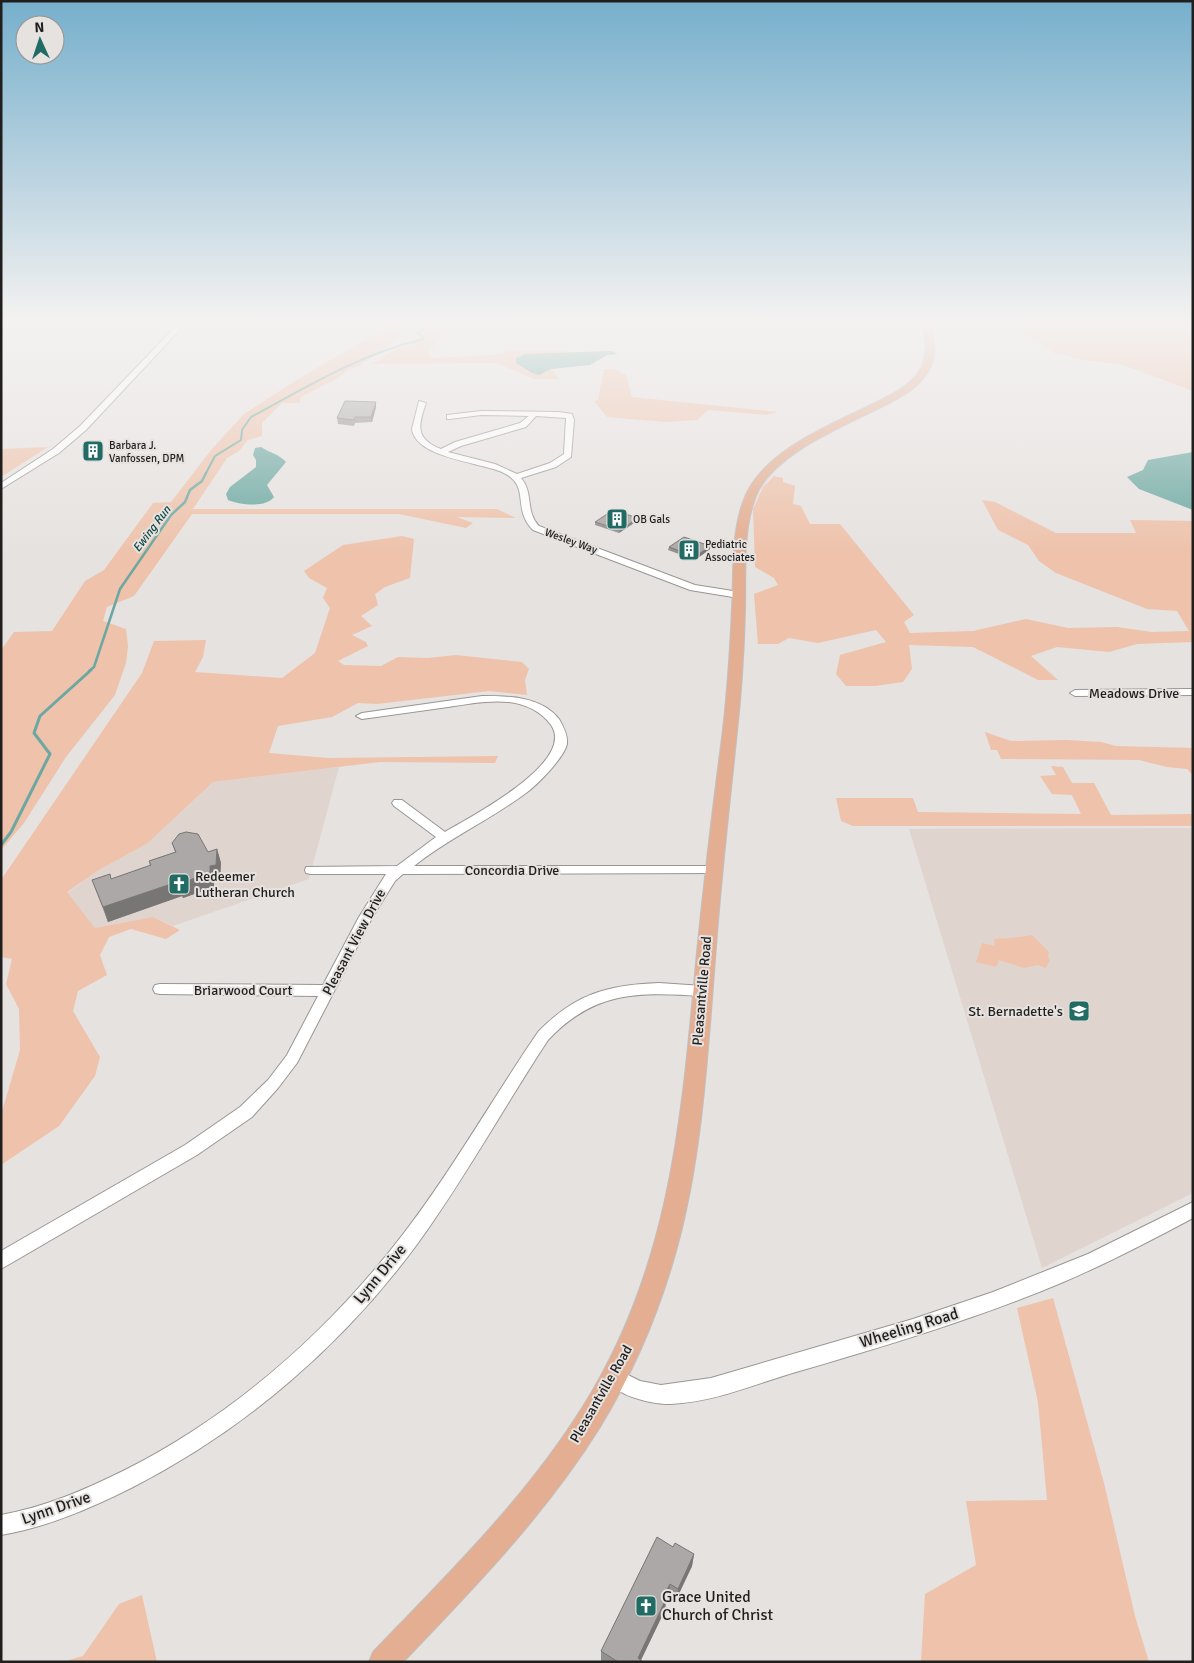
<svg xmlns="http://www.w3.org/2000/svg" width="1194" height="1663" font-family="Signika,sans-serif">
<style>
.built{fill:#e0d4cf}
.green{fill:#eec2ab}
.water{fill:#6ca8a1}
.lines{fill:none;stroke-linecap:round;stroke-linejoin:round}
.stream-far2{stroke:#6ca8a1;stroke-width:2}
.stream-far1{stroke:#6ca8a1;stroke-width:2.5}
.stream{stroke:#6ca8a1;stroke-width:3}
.minor-casing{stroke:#989593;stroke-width:2}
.major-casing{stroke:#c1c0c0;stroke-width:2}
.minor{fill:#fff;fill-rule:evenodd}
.major{fill:#e3ae91;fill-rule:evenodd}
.wall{fill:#939090}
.shaded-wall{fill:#787675}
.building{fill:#aba8a7;stroke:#787675}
.labels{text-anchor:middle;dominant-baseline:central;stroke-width:4;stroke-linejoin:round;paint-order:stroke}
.far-poi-label{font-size:11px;fill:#201f1e;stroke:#e6e2e0;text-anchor:start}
.far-street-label{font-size:11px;fill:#201f1e;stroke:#e6e2e0}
.far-water-label{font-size:12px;font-style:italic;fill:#114843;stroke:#e6e2e0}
.street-label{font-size:14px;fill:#201f1e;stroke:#e6e2e0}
.poi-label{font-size:14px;fill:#201f1e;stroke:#e6e2e0;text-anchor:start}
.near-street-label{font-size:16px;fill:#201f1e;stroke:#e6e2e0}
.near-poi-label{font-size:16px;fill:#201f1e;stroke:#e6e2e0;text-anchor:start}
</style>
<rect width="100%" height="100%" fill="#e6e2e0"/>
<path class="built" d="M 339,767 L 309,879 L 173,926 L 153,917 L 95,928 L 67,893 L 99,870 L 148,843 L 213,782 Z
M 1193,828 L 1193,1193 L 1042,1268 L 909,829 Z"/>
<path class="green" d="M 1006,321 L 1193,321 L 1193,391 L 1123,365 L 1084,360 L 1053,353 L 1038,341 L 1012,331 Z
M 396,322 L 407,325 L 398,338 L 360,366 L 350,369 L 338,378 L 301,397 L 300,403 L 282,403 L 262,423 L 262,436 L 248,440 L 239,451 L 227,458 L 193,509 L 497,509 L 516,518 L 457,517 L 473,523 L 466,528 L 399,514 L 192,514 L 134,596 L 107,607 L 103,621 L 126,629 L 128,646 L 126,663 L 115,695 L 66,757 L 24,823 L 1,850 L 1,650 L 14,632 L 52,631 L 85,581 L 104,570 L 153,503 L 171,502 L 211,450 L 244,414 L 303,376 Z
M 437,326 L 445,330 L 428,353 L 432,358 L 493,355 L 509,351 L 565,351 L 577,353 L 519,355 L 545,373 L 551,369 L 559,379 L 534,379 L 496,363 L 368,364 L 376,362 L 397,348 L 410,345 L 427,328 Z
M 604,369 L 615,369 L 626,375 L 632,397 L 778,412 L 766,415 L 708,410 L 697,420 L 682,421 L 666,422 L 607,417 L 594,401 L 598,400 Z
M 48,447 L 1,477 L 1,449 Z
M 774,476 L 783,478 L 783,482 L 795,486 L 793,504 L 801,506 L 810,524 L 840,524 L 914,615 L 904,622 L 910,633 L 973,631 L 1026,619 L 1068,628 L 1117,627 L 1152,632 L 1189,631 L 1177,611 L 1147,609 L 1056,573 L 1039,561 L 1028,545 L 998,530 L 982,500 L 995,502 L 1056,533 L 1136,533 L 1130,520 L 1193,521 L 1193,642 L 1137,644 L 1109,652 L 1057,647 L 1031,656 L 1058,680 L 1038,680 L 973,647 L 909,645 L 912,669 L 903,682 L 875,686 L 846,686 L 836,674 L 840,655 L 886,642 L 876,630 L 818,643 L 789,638 L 778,644 L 758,644 L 754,594 L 778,585 L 774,578 L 755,567 L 753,509 L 763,487 Z
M 402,536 L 414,539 L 410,578 L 385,587 L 375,594 L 378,605 L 361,616 L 372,626 L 352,635 L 366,642 L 368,646 L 338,661 L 344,665 L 381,666 L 398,657 L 427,658 L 456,655 L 522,662 L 529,669 L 525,680 L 527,695 L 489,691 L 377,704 L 358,703 L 332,717 L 278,726 L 269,753 L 329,758 L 498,756 L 495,763 L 380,762 L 213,782 L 148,843 L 99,870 L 67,892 L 95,928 L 153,917 L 180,930 L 166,939 L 131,929 L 109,937 L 100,955 L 107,975 L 78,991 L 73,1011 L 100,1057 L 95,1076 L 59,1126 L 1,1165 L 1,1115 L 20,1050 L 19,1009 L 6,984 L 12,959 L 1,957 L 1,880 L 142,673 L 154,641 L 206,640 L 203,657 L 195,672 L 282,678 L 315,653 L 330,608 L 323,598 L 327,588 L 309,578 L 304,571 L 343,545 Z
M 985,732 L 1011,741 L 1066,740 L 1101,742 L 1116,746 L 1193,748 L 1193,775 L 1187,769 L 1167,767 L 1139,760 L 1001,759 L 997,750 L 991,750 Z
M 1051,766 L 1063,767 L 1072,783 L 1094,783 L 1111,815 L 1193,814 L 1193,826 L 853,826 L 841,821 L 836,798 L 913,798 L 918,812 L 1081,814 L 1072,795 L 1052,794 L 1040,776 L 1056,775 Z
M 1032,935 L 1049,952 L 1048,957 L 1050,960 L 1046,968 L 1038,965 L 1024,968 L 999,960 L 996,967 L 976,962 L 982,943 L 995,946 L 994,939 C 1007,938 1019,938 1032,935 Z
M 1053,1298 L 1104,1483 L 1135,1616 L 1149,1662 L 921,1662 L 925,1594 L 976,1565 L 966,1501 L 1047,1500 L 1038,1402 L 1017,1308 Z
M 142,1595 L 157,1662 L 62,1662 L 83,1656 L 119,1604 Z"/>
<path class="water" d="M 611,351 L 618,354 L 607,355 L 590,365 L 551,369 L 539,375 L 532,373 L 516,363 L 516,358 L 525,354 Z
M 261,447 C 270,453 279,454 286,462 L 267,485 L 274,497 C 266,508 240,505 228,500 L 226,494 L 230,487 L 256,467 L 256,460 L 253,455 L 255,448 Z
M 1193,452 L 1193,510 L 1139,489 L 1127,477 L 1143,470 L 1148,460 Z"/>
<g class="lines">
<path class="stream-far2" d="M 205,475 L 215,456 L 241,440 L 242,430 L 251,417 C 307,387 362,353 424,339 L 418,333 L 425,328 L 420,321"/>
<path class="stream-far1" d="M 89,671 L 94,667 L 120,589 L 171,515 L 185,502 L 190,490 L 202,481 L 206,473"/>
<path class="stream" d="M 1,845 L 11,832 L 50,754 L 34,733 L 40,716 L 91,670"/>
<g class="minor-casing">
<path id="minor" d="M 181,321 L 188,321 L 86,430 L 59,453 L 1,489 L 1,483 L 53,449 L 80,426 Z
M 419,401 L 426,403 C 418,426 415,439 441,449 L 455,442 L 520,423 L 529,416 L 481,415 L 450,419 L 447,419 L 447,415 L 481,411 L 559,412 L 572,414 L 574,420 L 571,457 L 556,467 L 521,478 C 534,493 525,512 539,526 L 695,585 L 739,592 L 744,595 L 739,598 L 690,590 L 533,530 C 511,508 532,486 502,472 C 479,462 416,458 412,429 ZM 536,416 L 566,418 L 564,454 L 550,463 L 517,474 L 495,464 L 448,452 L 461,446 L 526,427 Z
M 1193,689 L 1193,695 L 1075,696 L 1070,693 L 1075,690 Z
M 482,696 C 508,696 541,696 559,719 C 563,726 568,735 567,744 C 564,758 537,785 526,793 C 490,820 449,838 414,866 L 713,866 L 718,867 L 719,870 L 718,873 L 403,874 L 395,881 L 372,918 L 297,1063 L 278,1088 L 252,1117 L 197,1155 L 1,1269 L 1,1251 L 185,1145 L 240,1107 L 268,1080 L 287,1055 L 318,996 L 160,994 L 155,993 L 153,989 L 155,985 L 160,984 L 323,985 L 359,917 L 386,874 L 311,874 L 306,873 L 305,870 L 306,867 L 397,866 L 436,837 L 394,806 L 392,803 L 394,800 L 402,800 L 445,832 C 470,817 577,762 551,725 C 541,711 525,704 509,702 C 489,700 468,704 448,707 C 420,711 391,715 362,719 L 356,716 L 362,713 Z
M 659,983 L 703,986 L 708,987 L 710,991 L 708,995 L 703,996 C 639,992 595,990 548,1040 C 504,1107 465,1178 418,1243 C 343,1345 246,1429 133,1487 C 91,1508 48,1527 1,1535 L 1,1515 C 45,1507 85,1490 125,1470 C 235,1414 329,1331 404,1233 C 453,1169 493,1098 538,1032 C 575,994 607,985 659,983 Z
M 1193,1202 L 1193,1218 C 1150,1241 1106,1264 1061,1283 C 975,1319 885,1346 796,1372 C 755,1384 714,1402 671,1404 C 653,1405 612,1395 605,1377 L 607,1370 L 614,1368 L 640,1381 L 661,1385 L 711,1378 L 913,1319 L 993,1292 L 1088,1254 Z"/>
</g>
<g class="major-casing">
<path id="major" d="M 922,321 L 930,321 C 934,336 937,352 931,366 C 922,386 903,396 885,405 C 845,426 773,453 756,496 C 742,531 746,574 745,610 C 744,654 741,697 736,741 C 729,809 721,878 716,947 C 708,1046 703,1155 676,1251 C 659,1312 633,1373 600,1427 C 546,1514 474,1588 403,1662 L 369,1662 L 373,1652 C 447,1575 525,1499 582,1408 C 672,1266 682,1114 697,952 C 704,883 712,814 721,746 C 727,700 730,654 732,608 C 734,574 731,535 743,502 C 760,450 836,423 881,400 C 897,392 914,383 922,366 C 928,352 925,336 922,321 Z"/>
</g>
<use href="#minor" class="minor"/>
<use href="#major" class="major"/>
</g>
<path class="wall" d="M 376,402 L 376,407 L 372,422 L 355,423 L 354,426 L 338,424 L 337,418 Z
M 103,447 L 95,456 L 83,456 L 82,450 Z
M 638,518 L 637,521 L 619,533 L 595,525 L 595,522 Z
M 669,547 L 710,549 L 695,560 L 668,550 Z
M 172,843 L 208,852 L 217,849 L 221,863 L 220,879 L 214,880 L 214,887 L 183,898 L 182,896 L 108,922 L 92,880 L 111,879 L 150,866 L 149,861 L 175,852 Z
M 673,1547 L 694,1554 L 692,1566 L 676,1600 L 669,1595 L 666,1600 L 665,1610 L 641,1660 L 643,1662 L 602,1662 L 601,1661 L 601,1651 Z"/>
<path class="shaded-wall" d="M 376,402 L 376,407 L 372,422 L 371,417 Z
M 101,441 L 103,447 L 95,456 L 94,450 Z
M 638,518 L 637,521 L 619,533 L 620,530 Z
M 710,546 L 710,549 L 695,560 L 695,557 Z
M 217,849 L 221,863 L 220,879 L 214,880 L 214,887 L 183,898 L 178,884 L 210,866 Z
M 177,882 L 182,896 L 108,922 L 103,907 Z
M 694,1554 L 692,1566 L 676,1600 L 678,1589 Z
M 670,1584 L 669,1595 L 666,1600 L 665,1610 L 640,1662 L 638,1658 L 663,1597 Z"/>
<path class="building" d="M 345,401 L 376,402 L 371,417 L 355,417 L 354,420 L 337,418 Z
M 89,441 L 101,441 L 94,450 L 82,450 Z
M 613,510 L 638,518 L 620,530 L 595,522 Z
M 684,537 L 710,546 L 695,557 L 669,547 Z
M 186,832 L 198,834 L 208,852 L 217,849 L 216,865 L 210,866 L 210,873 L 178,884 L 177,882 L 103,907 L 92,880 L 110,874 L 111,879 L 151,865 L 149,861 L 176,852 L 172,843 L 179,834 Z
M 657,1537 L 673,1547 L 675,1543 L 694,1554 L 678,1589 L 670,1584 L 663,1597 L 666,1599 L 638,1658 L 643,1662 L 618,1662 L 601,1651 Z"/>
<linearGradient id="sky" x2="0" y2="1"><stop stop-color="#76afcc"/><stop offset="0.58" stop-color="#f4f2f1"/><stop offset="1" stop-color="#f4f2f1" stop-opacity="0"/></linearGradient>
<rect width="1194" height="554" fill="url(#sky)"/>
<defs>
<g id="building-square" transform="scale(1.125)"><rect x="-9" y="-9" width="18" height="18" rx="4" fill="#206b64" stroke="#e6e2e0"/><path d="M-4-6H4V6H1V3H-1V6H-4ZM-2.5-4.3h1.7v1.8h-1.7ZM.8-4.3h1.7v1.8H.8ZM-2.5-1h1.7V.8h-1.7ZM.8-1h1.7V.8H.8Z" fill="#fff"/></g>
<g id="church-square" transform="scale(1.125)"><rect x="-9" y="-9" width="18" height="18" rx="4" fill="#206b64" stroke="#e6e2e0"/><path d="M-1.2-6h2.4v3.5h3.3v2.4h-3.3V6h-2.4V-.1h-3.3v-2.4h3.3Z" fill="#fff"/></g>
<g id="school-square" transform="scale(1.125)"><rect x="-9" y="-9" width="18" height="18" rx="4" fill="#206b64" stroke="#e6e2e0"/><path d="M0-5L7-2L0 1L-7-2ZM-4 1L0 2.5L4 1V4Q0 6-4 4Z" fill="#fff"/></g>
</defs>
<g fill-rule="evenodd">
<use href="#building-square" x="93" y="451"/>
<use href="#building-square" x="617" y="519"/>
<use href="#building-square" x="689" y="550"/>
<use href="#church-square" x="179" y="884"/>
<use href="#school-square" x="1079" y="1011"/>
<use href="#church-square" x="646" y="1606"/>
</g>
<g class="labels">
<g class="far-poi-label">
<text x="109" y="445">Barbara J.<tspan x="109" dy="13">Vanfossen, DPM</tspan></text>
<text x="633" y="519">OB Gals</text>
<text x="705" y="544">Pediatric<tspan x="705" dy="13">Associates</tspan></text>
</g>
<g class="far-street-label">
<text transform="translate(571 541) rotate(20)">Wesley Way</text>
</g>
<g class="far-water-label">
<text transform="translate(152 529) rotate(-53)">Ewing Run</text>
</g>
<g class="street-label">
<text x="1134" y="693">Meadows Drive</text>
<text x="512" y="870">Concordia Drive</text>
<text transform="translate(354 942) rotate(-62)">Pleasant View Drive</text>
<text x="243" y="990">Briarwood Court</text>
<text transform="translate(702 991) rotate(-85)">Pleasantville Road</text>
<text transform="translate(601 1394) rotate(-60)">Pleasantville Road</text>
</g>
<g class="poi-label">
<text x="195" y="876">Redeemer<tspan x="195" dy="16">Lutheran Church</tspan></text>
<text x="1063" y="1011" text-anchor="end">St. Bernadette's</text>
</g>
<g class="near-street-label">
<text transform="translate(380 1274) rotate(-50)">Lynn Drive</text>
<text transform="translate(909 1328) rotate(-17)">Wheeling Road</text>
<text transform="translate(56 1508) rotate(-19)">Lynn Drive</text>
</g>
<g class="near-poi-label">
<text x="662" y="1597">Grace United<tspan x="662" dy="18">Church of Christ</tspan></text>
</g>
</g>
<rect width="1194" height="1663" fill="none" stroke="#201f1e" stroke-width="5"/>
<g transform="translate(40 40) rotate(357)"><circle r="24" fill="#e6e2e0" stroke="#979492"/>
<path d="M0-4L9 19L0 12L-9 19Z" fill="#206b64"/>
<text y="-8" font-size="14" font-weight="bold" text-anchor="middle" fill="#201f1e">N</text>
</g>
</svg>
